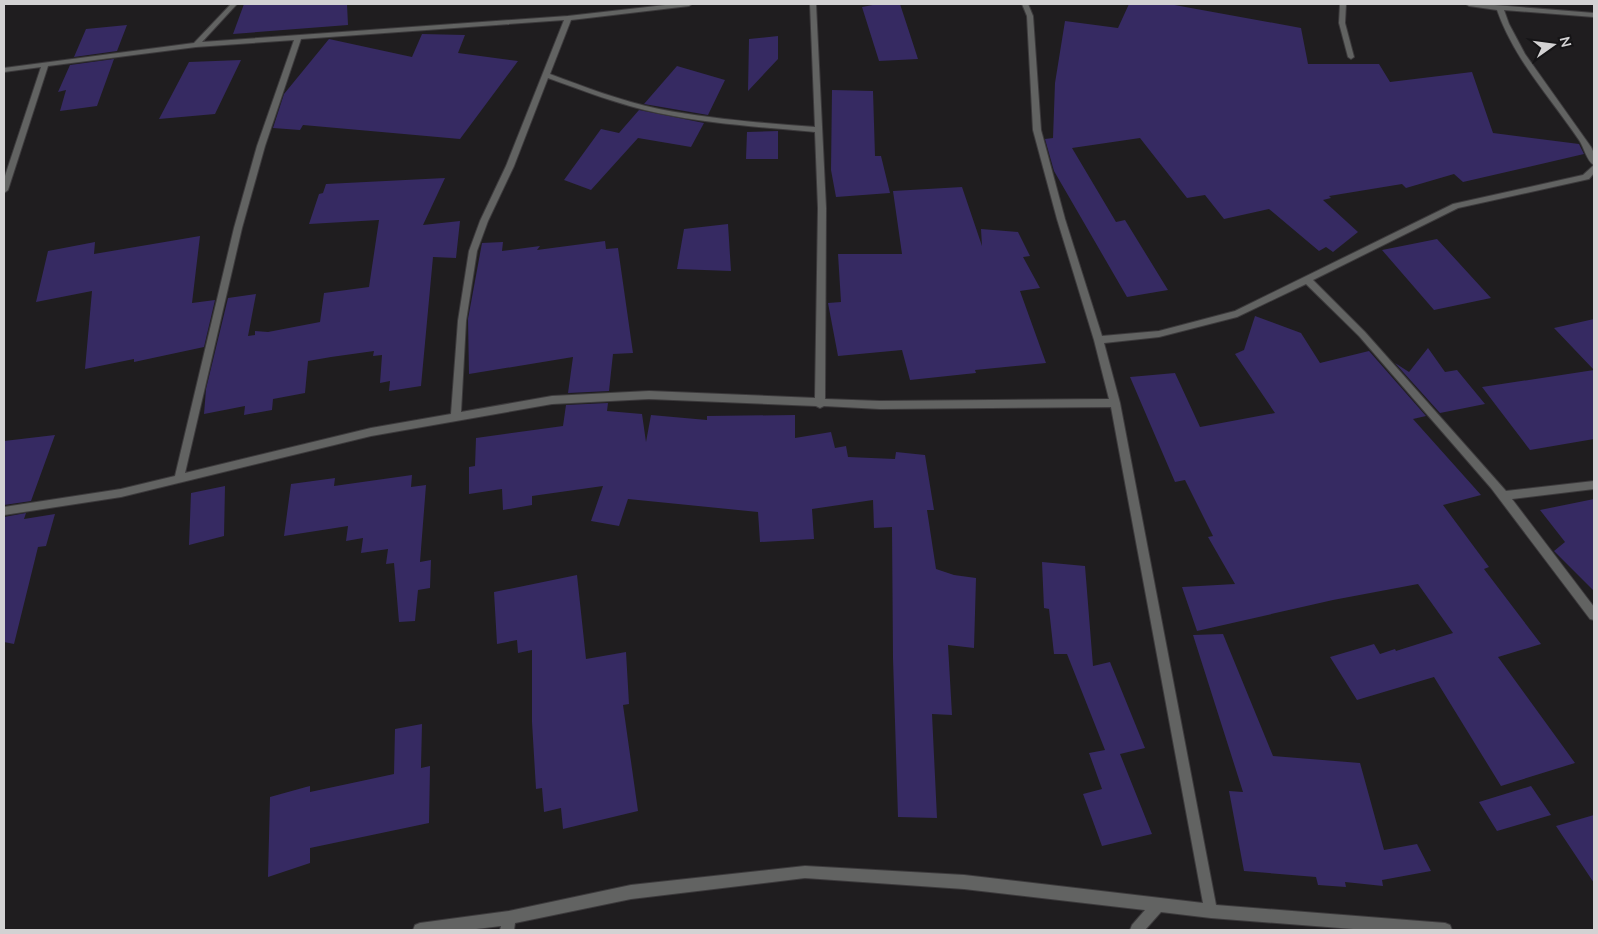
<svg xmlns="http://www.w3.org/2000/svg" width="1598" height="934" font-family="'Nunito Sans',sans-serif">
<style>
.building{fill:#362a62}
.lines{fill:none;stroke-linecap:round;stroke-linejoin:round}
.street-casing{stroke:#3c3a3c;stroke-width:2}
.street{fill:#626362;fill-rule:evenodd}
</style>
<rect width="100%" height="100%" fill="#1f1d1f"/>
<path class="building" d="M 244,4 L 347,4 L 348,25 L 233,34 Z
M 878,4 L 900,4 L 918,59 L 879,61 L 862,7 Z
M 1129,4 L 1169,4 L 1301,28 L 1308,64 L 1379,64 L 1390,82 L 1472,72 L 1493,133 L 1579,144 L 1584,154 L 1463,182 L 1454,174 L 1406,188 L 1402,184 L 1329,196 L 1331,198 L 1323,200 L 1358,232 L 1333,252 L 1326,247 L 1319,251 L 1269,209 L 1224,219 L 1205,195 L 1187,198 L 1140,138 L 1072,148 L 1116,222 L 1125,220 L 1168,290 L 1127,297 L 1054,171 L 1045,139 L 1053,138 L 1055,83 L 1065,21 L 1118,28 Z
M 127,25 L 117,51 L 74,57 L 86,29 Z
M 422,34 L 465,35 L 458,53 L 518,61 L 460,139 L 303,125 L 300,130 L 273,128 L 284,94 L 329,39 L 412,57 Z
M 778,36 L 778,59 L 748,91 L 749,39 Z
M 114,59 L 97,106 L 60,111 L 66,90 L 58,92 L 70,65 Z
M 241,60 L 215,114 L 159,119 L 189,62 Z
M 677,66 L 725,80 L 708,115 L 644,104 Z
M 832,90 L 873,91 L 875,156 L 881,156 L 890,193 L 836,197 L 831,170 Z
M 639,110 L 704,123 L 691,147 L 638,138 L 591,190 L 564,180 L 601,129 L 619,133 Z
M 778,131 L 778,159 L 746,159 L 747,132 Z
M 445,178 L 423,225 L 460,221 L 456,258 L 433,257 L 421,386 L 389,391 L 390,381 L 380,383 L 382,355 L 373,356 L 374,351 L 331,357 L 308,361 L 305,393 L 273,399 L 272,410 L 244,415 L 245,406 L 204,414 L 206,389 L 228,298 L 256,294 L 248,336 L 255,335 L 255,331 L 268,332 L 320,322 L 324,293 L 369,287 L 379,220 L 309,224 L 319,194 L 323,193 L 326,184 Z
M 962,187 L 982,246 L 981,229 L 1018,232 L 1030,256 L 1023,257 L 1040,288 L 1020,291 L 1046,363 L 975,370 L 976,373 L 910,380 L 902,350 L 838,356 L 828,303 L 841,302 L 838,254 L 902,254 L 893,191 Z
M 728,224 L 731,271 L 677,269 L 684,229 Z
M 200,236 L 192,303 L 215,300 L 204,347 L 134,362 L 134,359 L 85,369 L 92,291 L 36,302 L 48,251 L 95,242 L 94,254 Z
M 1437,239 L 1491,298 L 1434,310 L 1382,250 Z
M 605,241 L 606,249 L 618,248 L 633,353 L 613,354 L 609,391 L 568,393 L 573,357 L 469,374 L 468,319 L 482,243 L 503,242 L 502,251 L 540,246 L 537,250 Z
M 1255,316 L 1301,333 L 1320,363 L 1369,351 L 1426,416 L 1413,419 L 1481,495 L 1443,505 L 1489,567 L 1484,569 L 1541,644 L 1498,657 L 1575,763 L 1501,786 L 1434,677 L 1357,700 L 1330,657 L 1374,644 L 1380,654 L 1395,649 L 1396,651 L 1453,633 L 1418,584 L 1333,600 L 1197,631 L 1182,587 L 1235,584 L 1208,537 L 1213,536 L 1185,480 L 1175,482 L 1130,377 L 1175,373 L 1200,427 L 1275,413 L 1235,354 L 1244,350 Z
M 1594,319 L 1594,439 L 1530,450 L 1482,387 L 1594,370 L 1554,328 Z
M 1428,348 L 1445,372 L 1457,370 L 1485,404 L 1440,413 L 1395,363 L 1409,372 Z
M 608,403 L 607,411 L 642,414 L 646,442 L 651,415 L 707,420 L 707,416 L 795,415 L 795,438 L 831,432 L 835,448 L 846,446 L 848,457 L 895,459 L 896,452 L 925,455 L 934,510 L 927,510 L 936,569 L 954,575 L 976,578 L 974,648 L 948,645 L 952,715 L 932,714 L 937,818 L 898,817 L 893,658 L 892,527 L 874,528 L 873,500 L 812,509 L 814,539 L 760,542 L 758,512 L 628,499 L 619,526 L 591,521 L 603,486 L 532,496 L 532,505 L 503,510 L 502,489 L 469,494 L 469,467 L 475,466 L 476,438 L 563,426 L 566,405 Z
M 55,435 L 31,501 L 4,505 L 4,441 Z
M 412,475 L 411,487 L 426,485 L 420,562 L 431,560 L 430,588 L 418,590 L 415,621 L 399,622 L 394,563 L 386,564 L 388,549 L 361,553 L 363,538 L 346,541 L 348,526 L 284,536 L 291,484 L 335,478 L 334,486 Z
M 225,486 L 224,536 L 189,545 L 191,493 Z
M 1594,499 L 1594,591 L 1554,551 L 1565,542 L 1540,510 Z
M 26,513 L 24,519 L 55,514 L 46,546 L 38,547 L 14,644 L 4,642 L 4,517 Z
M 1042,562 L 1085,566 L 1093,666 L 1110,662 L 1145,748 L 1120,754 L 1152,834 L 1102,846 L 1083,794 L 1102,789 L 1089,753 L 1105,750 L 1067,654 L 1054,654 L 1049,609 L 1044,608 Z
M 577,575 L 586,659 L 626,652 L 629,704 L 623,705 L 638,811 L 563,829 L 561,808 L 544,812 L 542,788 L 536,789 L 532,722 L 532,650 L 518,653 L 517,640 L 497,644 L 494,592 Z
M 1223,634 L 1273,756 L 1360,763 L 1384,850 L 1417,844 L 1431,871 L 1382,880 L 1383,886 L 1345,882 L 1346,887 L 1318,885 L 1316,877 L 1244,871 L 1229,791 L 1243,792 L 1193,635 Z
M 422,724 L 421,768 L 430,766 L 429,823 L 310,848 L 310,863 L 268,877 L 270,797 L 306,787 L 310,786 L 310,792 L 394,774 L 395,729 Z
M 1531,786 L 1551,815 L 1497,831 L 1479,802 Z
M 1594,815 L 1594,883 L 1556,826 Z"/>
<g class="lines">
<g class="street-casing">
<path id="street" d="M 231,4 L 237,4 L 202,42 L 568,16 L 674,4 L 692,4 L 689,6 L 571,20 L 550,74 C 585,87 621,101 659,109 C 710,119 763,123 815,127 L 810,4 L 816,4 L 826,208 L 825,399 L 880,401 L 1109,399 L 1094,340 L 1057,219 L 1033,130 L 1027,16 L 1022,4 L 1028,4 L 1033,16 L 1041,130 L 1065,219 L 1102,336 L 1159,331 L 1235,311 L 1453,204 L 1583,175 L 1594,165 C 1587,162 1584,147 1579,140 C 1550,97 1514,59 1497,10 L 1469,6 L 1466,4 L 1482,4 L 1594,13 L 1594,17 L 1504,10 L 1509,24 L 1525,54 L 1591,147 L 1594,153 L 1594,173 L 1589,179 L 1458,208 L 1313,280 L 1365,332 L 1506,491 L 1594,481 L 1594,489 L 1512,499 L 1594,607 L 1594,620 L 1590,619 L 1491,488 L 1359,336 L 1306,284 L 1237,317 L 1159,337 L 1104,343 L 1120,403 L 1216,905 L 1445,923 L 1450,925 L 1452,930 L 1366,930 L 1211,918 L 1161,912 L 1145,930 L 1130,930 L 1132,925 L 1145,910 L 964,889 L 805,878 L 631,899 L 515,923 L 514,930 L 500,930 L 501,926 L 468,930 L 413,930 L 415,925 L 420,923 L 509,911 L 631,885 L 805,866 L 964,875 L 1203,903 L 1111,407 L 880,409 L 824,406 L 820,408 L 816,406 L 649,399 L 552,404 L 371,436 L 121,497 L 4,515 L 4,507 L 121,489 L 175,476 L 234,228 L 257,146 L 294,40 L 196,47 L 48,66 L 8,190 L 4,193 L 4,179 L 41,67 L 4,72 L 4,68 L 194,43 ZM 564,20 L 506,166 L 480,221 L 469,251 L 458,321 L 451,414 L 371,428 L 185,473 L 242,228 L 265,146 L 301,39 ZM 548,78 C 584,91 620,105 658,113 C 710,124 763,127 815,132 L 818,208 L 815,398 L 649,391 L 552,396 L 461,412 L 466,321 L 477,251 L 488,221 L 514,166 Z
M 1340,4 L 1346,4 L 1345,23 L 1354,57 L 1351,59 L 1348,57 L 1339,23 Z"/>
</g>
<use href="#street" class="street"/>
</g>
<rect width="1598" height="934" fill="none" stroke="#d3d2d3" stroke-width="10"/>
<g transform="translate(1553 45) rotate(76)" stroke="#151416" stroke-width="4" paint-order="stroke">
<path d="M0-4L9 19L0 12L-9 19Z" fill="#d3d2d3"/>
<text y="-8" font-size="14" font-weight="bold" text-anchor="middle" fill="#d3d2d3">N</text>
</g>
</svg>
